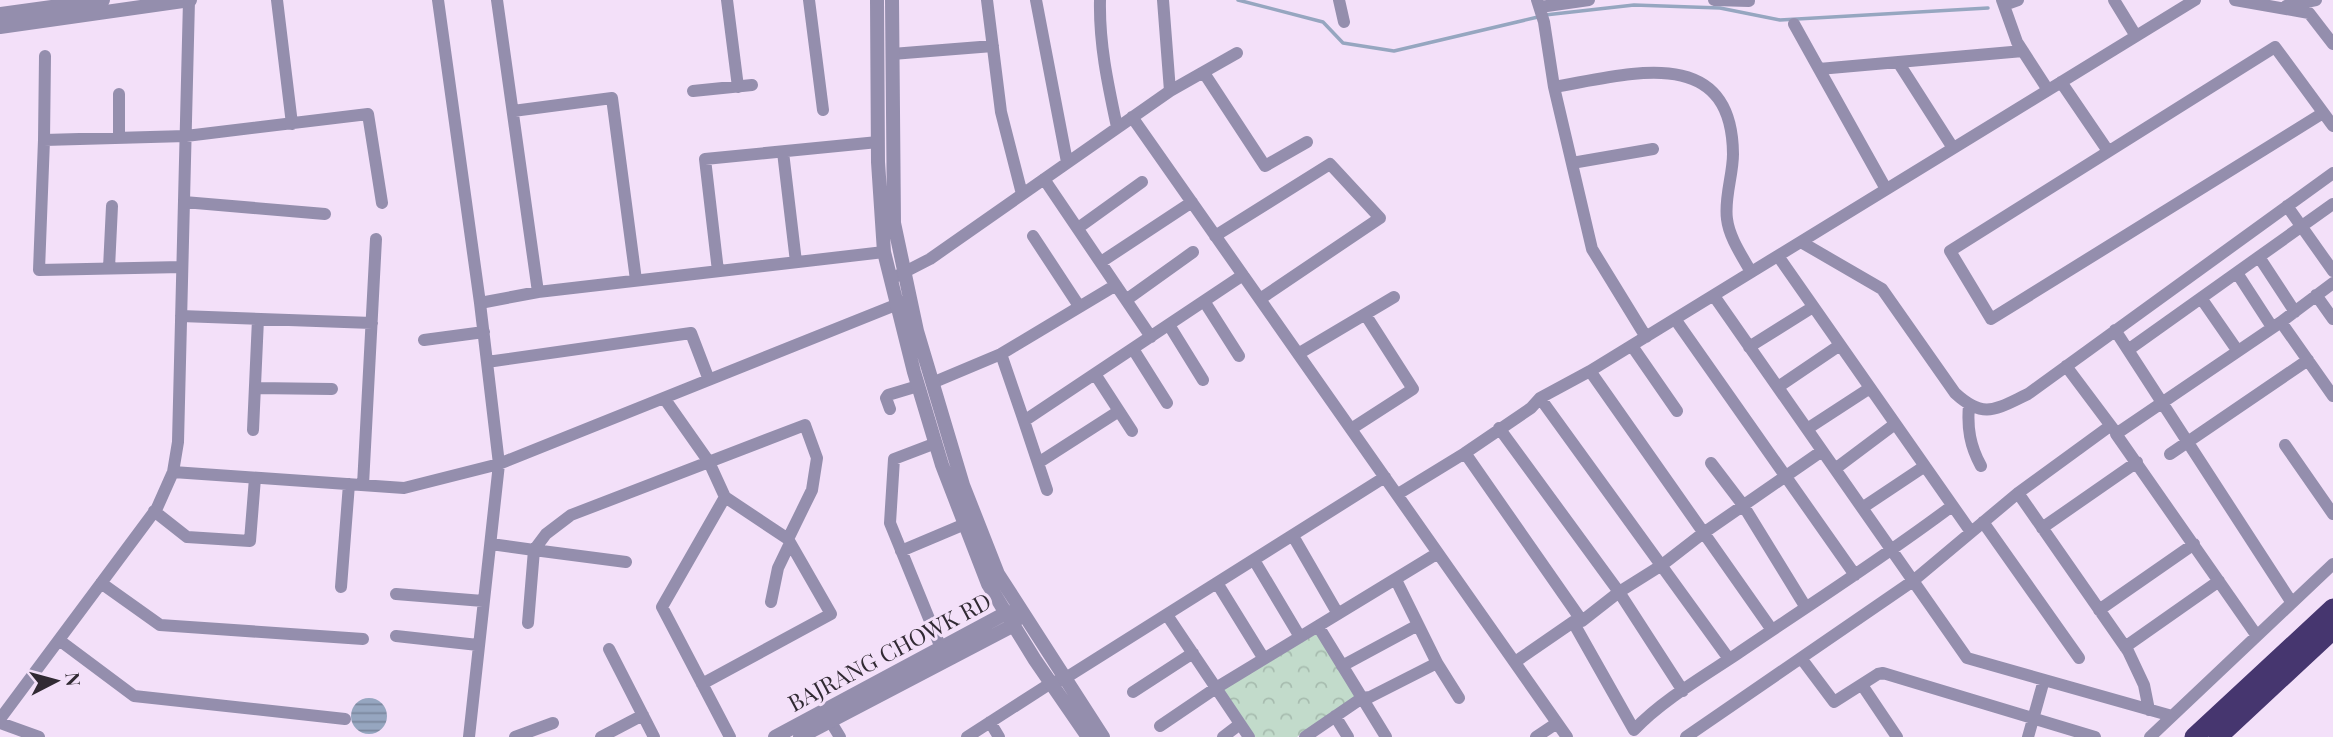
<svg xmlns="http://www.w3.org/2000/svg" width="2333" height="737" font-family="'Playfair Display',serif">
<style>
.forest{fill:url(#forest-crowns)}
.water{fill:url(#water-rules)}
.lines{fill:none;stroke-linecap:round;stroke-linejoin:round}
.stream{stroke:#96a6c0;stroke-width:3.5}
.minor{stroke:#948ead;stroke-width:12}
.tertiary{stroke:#948ead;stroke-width:14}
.trunk{stroke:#46366f;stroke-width:19}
.labels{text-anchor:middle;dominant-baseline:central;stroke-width:6;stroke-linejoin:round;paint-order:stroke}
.street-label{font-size:23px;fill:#312a33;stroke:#f3e0f9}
</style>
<defs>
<pattern id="forest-crowns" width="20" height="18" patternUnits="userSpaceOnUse" patternTransform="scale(1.75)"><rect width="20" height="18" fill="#c2dbcb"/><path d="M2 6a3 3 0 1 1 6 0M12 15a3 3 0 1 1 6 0" fill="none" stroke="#a7bcaf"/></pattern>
<pattern id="water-rules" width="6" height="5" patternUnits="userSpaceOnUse" patternTransform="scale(1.75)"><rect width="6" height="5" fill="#96a6c0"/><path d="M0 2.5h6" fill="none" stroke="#7b879d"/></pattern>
</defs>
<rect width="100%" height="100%" fill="#f3e0f9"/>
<path class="forest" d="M 1316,632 L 1356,696 L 1297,737 L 1255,737 L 1222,689 Z"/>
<path class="water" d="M351 716a18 18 0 1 1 36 0a18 18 0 1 1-36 0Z"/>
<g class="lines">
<path class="stream" d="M 1238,0 L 1323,22 L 1343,43 L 1394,51 L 1538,17
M 1545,15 L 1634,5 L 1720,8 L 1780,20 L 1988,8"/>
<path class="minor" d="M 277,0 L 292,124
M 438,0 L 480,303 L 499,464 L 469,737
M 497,0 L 538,292
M 727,0 L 738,87
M 809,0 L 823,110
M 987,0 L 1001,112 L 1022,194
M 1036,0 L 1067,162
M 1100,0 C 1099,44 1108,85 1117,127
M 1163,0 L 1170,91
M 1339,0 L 1344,22
M 1537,0 L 1544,22 L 1554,87 L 1592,249 L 1646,337
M 1714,0 L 1749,1
M 2002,0 L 2017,42 L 2048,90
M 2114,0 L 2136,36
M 2235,0 L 2309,13 L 2333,44
M 2004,5 L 2018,0
M 2286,6 L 2316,0
M 1540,7 L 1589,0
M 1794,24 L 1819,69
M 892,54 L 993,46
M 45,56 L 44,140 L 186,136 L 368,114 L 382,203
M 1898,62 L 1953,148
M 1204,73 L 1265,166 L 1307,142
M 2061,82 L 2108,151
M 1554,87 C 1626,75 1732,41 1733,154 C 1733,175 1724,198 1727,219 C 1729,237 1742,256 1751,272
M 693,91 L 752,85
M 513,111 L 612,98 L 636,280
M 2323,113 L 1991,319 L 1950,251 L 2275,47 L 2333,126
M 1132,117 L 1567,737
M 119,138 L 119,94
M 44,140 L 39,270 L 182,267
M 783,152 L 796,262
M 1572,163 L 1653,149
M 1044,179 L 1151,337
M 1886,189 L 1819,69 L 2023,51
M 184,202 L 325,214
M 2287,206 L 2333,271
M 1078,228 L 1142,182
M 1033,236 L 1079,306
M 1215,236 L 1330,164 L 1380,218 L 1260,299
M 1801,242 L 1882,289 L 1955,393 C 1984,420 1996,409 2028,394 L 2333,173
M 1778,256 L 1971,532
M 2259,257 L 2295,312
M 1101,262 L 1192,202
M 109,268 L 112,206
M 718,271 L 705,159 L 878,142
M 2237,273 L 2272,327
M 891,279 L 930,259 L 1170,91 L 1237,53
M 2316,295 L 2333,319
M 1714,296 L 1967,658 L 2172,716
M 2201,298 L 2237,350
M 1126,300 L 1193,252
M 1204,301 L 1239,356
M 480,303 L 538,292 L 884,252
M 181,316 L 372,323
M 1675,319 L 1855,575
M 2281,322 L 2333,396
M 1169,325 L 1203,380
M 2115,330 L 2292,603
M 424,340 L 484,332
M 1632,346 L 1677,411
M 1749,347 L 1813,307
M 1133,349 L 1167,403
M 2128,350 L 2333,204
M 1001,354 L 1024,421 L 1243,275
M 1298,354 L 1394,297
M 487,362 L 691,333 L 709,380
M 2066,366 L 2114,430
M 1590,371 L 1772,630
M 1095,374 L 1132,431
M 932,383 L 1001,354 L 1116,285
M 1778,387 L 1840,345
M 255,388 L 332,389
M 664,398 L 709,462 L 725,497 L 788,539 L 831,614 L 702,684
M 1540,398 L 1729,659
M 1969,405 C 1967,428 1970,446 1981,466
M 890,409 L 886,398 L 888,395 L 918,386
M 1024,421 L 1047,490
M 1499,428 L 1619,592 L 1683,691
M 1351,429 L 1413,389 L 1365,314
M 1807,429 L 1870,388
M 253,430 L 258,319
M 936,443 L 894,459 L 890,523 L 941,648
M 2285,445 L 2333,514
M 1465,453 L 1582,621
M 2170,454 L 2308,360
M 1038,463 L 1119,411
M 1711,463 L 1743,505 L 1805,606
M 1835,469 L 1895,424
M 173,472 L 404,488 L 499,464 L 903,302
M 363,485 L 376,239
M 2018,493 L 2128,651 L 2144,685 L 2149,710
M 1398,494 L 1465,453 L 1531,408 L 1540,398 L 1590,371 L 2195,0
M 725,497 L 662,607 L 730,737
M 1862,508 L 1925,466
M 154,511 L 187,537 L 250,541 L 255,478
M 1983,522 L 2079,658
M 2042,528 L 2137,462
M 1293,536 L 1338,614
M 491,544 L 534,550 L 546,534 L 571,515 L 805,425 L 817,458 L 812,490 L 788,539
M 901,551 L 965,524
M 1254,560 L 1300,637
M 1396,580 L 1437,663 L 1459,698
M 101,583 L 160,625 L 363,639
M 1217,583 L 1264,659
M 341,587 L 349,484
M 396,594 L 483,601
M 771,602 L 778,568 L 790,543
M 2099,610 L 2194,544
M 1167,615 L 1249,737
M 1573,622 L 1634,730 C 1661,701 1704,676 1737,654 C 1809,605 1883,558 1952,506
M 528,623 L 534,550 L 626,562
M 1318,626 L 1386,737
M 396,636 L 478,645
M 2257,636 L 2116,434 L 2281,322 L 2333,283
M 59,640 L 134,696 L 345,719
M 2125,647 L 2219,581
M 609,649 L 654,737
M 1801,658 L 1834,702 L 1878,674 L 1883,673 L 2095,737
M 1515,662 L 1573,622 L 1582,621 L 1619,592 L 1662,565 L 1702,534 L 1822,451
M 1342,666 L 1418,625
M 1862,685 L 1897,737
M 1133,692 L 1193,653
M 826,714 L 840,737
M 1335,716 L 1348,737
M 0,719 L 157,508 L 173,472 L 178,442 L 189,0
M 990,722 L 999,737
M 0,723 L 39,737
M 1160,726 L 1216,688 L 1438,553
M 515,737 L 553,723
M 601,737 L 643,715
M 967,737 L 1051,683 L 1064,679 L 1385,477
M 1223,737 L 1240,724
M 1305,737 L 1362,698 L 1370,697 L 1437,663
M 1536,737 L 1557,723
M 1686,737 L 1913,581 L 2018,493 L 2110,426
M 2028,737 L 2044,680
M 2150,737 L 2333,564"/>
<path class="tertiary" d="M 877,0 L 878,162 L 884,252 L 914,372 L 942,465 L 988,584 L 1035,660 L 1088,737
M 892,0 L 894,223 L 917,331 L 963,485 L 998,574 L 1103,737
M 0,14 L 103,0
M 0,27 L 190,0
M 775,737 L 1006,613 L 1012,612
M 800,737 L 1014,625 L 1017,618"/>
<path class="trunk" d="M 2194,737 L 2333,608
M 2218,737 L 2333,630"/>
</g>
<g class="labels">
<g class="street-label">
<text transform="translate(889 651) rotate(-28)">BAJRANG CHOWK RD</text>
</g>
</g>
<g transform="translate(56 681) rotate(84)" stroke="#f3e0f9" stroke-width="5" paint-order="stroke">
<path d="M0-5L12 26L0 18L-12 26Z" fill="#312a33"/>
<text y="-10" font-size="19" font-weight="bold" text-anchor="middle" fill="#312a33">N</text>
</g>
</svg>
